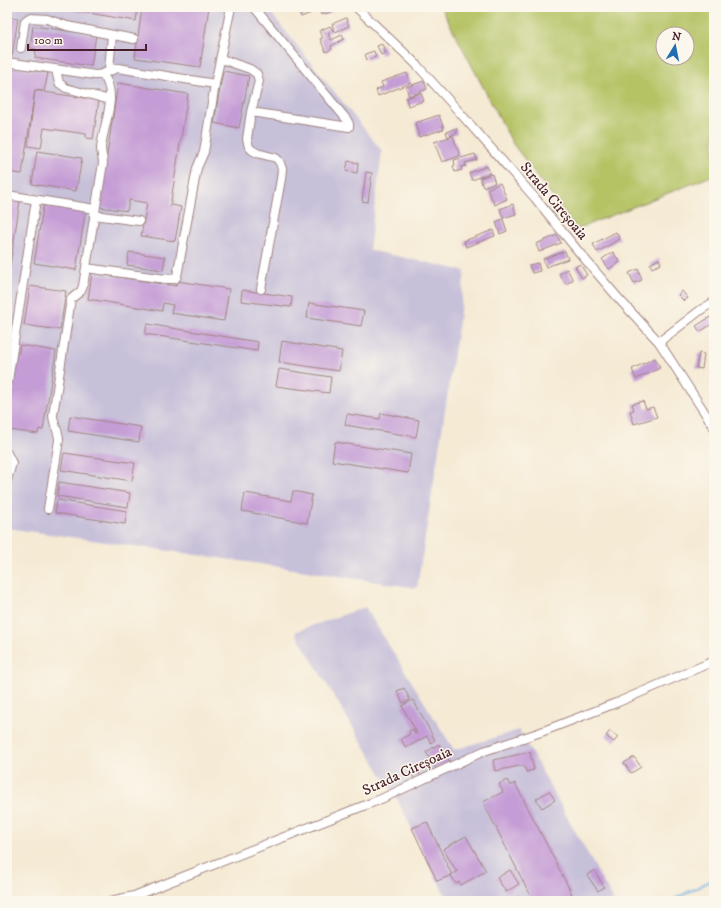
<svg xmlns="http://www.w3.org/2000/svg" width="721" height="908" font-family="'IM FELL DW Pica',serif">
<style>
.industrial{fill:#c7c0d9}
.grass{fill:#b5c365;stroke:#807148;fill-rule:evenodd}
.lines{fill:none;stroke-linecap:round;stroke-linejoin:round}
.stream{stroke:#67abdc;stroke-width:2.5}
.building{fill:#c49cd6}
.minor-casing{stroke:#a08480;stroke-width:10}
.minor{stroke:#fff;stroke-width:8}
.labels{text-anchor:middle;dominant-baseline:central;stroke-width:3;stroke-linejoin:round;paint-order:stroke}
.street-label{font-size:15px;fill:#4a1f2b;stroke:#fbf7ec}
</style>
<rect width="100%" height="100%" fill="#fbf7ec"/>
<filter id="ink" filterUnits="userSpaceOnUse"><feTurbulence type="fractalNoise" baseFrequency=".025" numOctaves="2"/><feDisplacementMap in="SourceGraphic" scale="8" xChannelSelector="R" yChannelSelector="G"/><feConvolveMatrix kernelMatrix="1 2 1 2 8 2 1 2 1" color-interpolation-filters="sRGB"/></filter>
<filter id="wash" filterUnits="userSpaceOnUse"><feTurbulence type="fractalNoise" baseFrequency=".012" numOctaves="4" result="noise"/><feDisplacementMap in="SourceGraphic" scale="16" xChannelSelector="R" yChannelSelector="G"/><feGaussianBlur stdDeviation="0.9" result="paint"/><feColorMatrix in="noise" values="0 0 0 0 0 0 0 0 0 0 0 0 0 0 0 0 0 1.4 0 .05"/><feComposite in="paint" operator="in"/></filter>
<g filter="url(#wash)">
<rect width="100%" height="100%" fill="#f5ead4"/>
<path class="industrial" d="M 7,7 L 266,7 L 382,151 L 369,250 L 465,271 L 458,328 L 417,588 L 247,562 L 7,528 Z
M 365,607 L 454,750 L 519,730 L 614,901 L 448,901 L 399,803 L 295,632 Z"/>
<path class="grass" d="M 441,7 L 714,7 L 714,175 L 577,229 L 513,144 ZM 663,34 L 687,34 L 687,58 L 663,58 Z"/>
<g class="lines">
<path class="stream" d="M 671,901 L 714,879"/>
</g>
<g id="blocks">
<path class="building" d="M 53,7 L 138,7 L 136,21 Z
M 142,7 L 209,7 L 200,67 L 135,58 Z
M 298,7 L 318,7 L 319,10 L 301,17 Z
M 319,7 L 330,7 L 332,12 L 321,15 Z
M 7,17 L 18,18 L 12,56 L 7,55 Z
M 346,18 L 349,26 L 335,32 L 332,24 Z
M 33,26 L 96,35 L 91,66 L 35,58 L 36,49 L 30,48 Z
M 330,26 L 333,31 L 328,34 L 331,40 L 342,35 L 344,39 L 331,46 L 332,49 L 326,52 L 320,39 L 323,38 L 319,31 Z
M 382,44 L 386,53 L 381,55 L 377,46 Z
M 374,51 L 376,57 L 367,60 L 365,54 Z
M 7,66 L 48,73 L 44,92 L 99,100 L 93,139 L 86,138 L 86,134 L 44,128 L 41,148 L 28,146 L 35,91 L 43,91 L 35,90 L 22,174 L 7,172 Z
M 223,71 L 249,76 L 239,128 L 214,123 Z
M 407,73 L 411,83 L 378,96 L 376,90 L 383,87 L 381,82 Z
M 424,81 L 427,89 L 409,96 L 406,87 Z
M 118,83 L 188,94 L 170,207 L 172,205 L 181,207 L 175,241 L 141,236 L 147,203 L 129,200 L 127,211 L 99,207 Z
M 421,93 L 424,101 L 408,106 L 406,98 Z
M 439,115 L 444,129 L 419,137 L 415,123 Z
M 456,128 L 457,133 L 448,137 L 446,132 Z
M 453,136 L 460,156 L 442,162 L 434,142 Z
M 37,151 L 82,158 L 76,191 L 32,184 Z
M 475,154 L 477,160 L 465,163 L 466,166 L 461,167 L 462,170 L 455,172 L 453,166 L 455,165 L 454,160 Z
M 348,161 L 358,163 L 357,173 L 346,171 Z
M 487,166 L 490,173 L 472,180 L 469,173 Z
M 366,172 L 372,173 L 368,202 L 362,201 Z
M 492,174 L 495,183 L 483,187 L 480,178 Z
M 500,183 L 507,199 L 495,205 L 487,189 Z
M 7,199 L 20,201 L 9,272 L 7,272 Z
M 44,202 L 86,209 L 76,270 L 34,263 Z
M 513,204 L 516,214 L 503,218 L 500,209 Z
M 503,219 L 507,231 L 500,234 L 496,222 Z
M 493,230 L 495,236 L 466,247 L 464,241 Z
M 616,232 L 620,239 L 597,252 L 593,244 Z
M 557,235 L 561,243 L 539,252 L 536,244 Z
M 565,251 L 568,259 L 546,267 L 543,259 Z
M 129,252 L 165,257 L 163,270 L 127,265 Z
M 613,252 L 620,262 L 609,269 L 602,259 Z
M 659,259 L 661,264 L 652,268 L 650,264 Z
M 538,263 L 540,271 L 532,273 L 529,265 Z
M 580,264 L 587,275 L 582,278 L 575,267 Z
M 567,269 L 573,280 L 566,284 L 559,274 Z
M 638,269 L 642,280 L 634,283 L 629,273 Z
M 92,273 L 176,286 L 177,281 L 229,289 L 224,321 L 171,313 L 173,305 L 163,303 L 162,311 L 88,299 Z
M 30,286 L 66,291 L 60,330 L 24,325 Z
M 242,290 L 292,297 L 291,307 L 241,301 Z
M 682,291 L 688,298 L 684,301 L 678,295 Z
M 309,303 L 364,311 L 361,326 L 307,318 Z
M 710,317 L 713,323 L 700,332 L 696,326 Z
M 147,324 L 258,342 L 257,351 L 145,334 Z
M 282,341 L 342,351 L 339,371 L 279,362 Z
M 20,345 L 56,351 L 43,430 L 39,429 L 38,434 L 10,430 L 11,426 L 7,426 L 7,410 L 16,352 L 19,353 Z
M 699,353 L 704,354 L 702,369 L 696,368 Z
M 655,358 L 660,368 L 636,379 L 632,369 Z
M 279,369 L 331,377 L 329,393 L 276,386 Z
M 643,401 L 646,409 L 653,407 L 657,417 L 634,424 L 630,411 L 634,410 L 632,404 Z
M 381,413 L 419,420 L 416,437 L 345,425 L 347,414 L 380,419 Z
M 70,416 L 141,427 L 139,442 L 68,431 Z
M 335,442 L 411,454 L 408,473 L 332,461 Z
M 64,453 L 135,463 L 132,481 L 61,470 Z
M 59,482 L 130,493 L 128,507 L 57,496 Z
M 293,491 L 312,495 L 307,523 L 242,511 L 245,493 L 291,501 Z
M 57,500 L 127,511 L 125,524 L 55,513 Z
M 404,688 L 410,700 L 403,703 L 397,691 Z
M 413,700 L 435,740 L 431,743 L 427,736 L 406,748 L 401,739 L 410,734 L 409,731 L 413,729 L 415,734 L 417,733 L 402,706 Z
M 610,731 L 618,737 L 614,742 L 606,736 Z
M 439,744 L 450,762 L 437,770 L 426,752 Z
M 530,752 L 534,770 L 526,772 L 524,765 L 495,771 L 493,760 Z
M 634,757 L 641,767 L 631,773 L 624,763 Z
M 416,767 L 421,777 L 415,780 L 410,771 Z
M 507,780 L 510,786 L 515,783 L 572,894 L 570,895 L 573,901 L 533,901 L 483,802 L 503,792 L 499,784 Z
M 549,791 L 555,800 L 542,808 L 536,799 Z
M 427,822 L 452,875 L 437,881 L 412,828 Z
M 466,836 L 486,871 L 461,885 L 459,882 L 456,884 L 451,875 L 457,872 L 443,849 Z
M 510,870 L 519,884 L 506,892 L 497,878 Z
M 594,870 L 604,887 L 598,891 L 587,875 Z"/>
</g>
</g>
<g filter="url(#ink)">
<use href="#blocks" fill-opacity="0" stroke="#a08480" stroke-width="1"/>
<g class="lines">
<g class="minor-casing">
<path id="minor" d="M 356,7 L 415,63 L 453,105 L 535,198 L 578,251 L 619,299 L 659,342 L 714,427
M 21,48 L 25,21 L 29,18 L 47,19 L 67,26 L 134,39
M 221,59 L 250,69 L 257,74 L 259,81 L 251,112 L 247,139 L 249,147 L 252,150 L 257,153 L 276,158 L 278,160 L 280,163 L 282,169 L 281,179 L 261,289
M 7,62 L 95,75 C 104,75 110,70 118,68 L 215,84 L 204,152 L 197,168 L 177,276 L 175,279 L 166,279 L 86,268
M 56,70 L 59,83 L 66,88 L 110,100
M 109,70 L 112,35
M 215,84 L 231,7
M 251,112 L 349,127 L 349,124 L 347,120 L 254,7
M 7,195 L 95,209
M 94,215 L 139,221
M 659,342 L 702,309 L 714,302
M 7,387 L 36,200
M 7,453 L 12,463 L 7,480
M 48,509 L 59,440 C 59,431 53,424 53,415 L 71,299 L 81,291 L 83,286 L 103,163 C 103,158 101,153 101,148 C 103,125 119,95 103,75
M 110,901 L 134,896 L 381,799 L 484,751 L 541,732 L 616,703 L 714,661"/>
</g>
<use href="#minor" class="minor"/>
</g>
</g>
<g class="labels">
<g class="street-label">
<text transform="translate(554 201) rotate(50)">Strada Cireșoaia</text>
<text transform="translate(407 771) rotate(-25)">Strada Cireșoaia</text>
</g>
</g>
<rect width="721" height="908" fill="none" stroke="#fbf7ec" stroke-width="24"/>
<g transform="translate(675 46) rotate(10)"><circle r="19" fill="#fbf7ec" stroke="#b4a19f"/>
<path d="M0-3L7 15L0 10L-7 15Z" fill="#1f6fb2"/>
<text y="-6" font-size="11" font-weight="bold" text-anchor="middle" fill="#4a1f2b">N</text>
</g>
<path d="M28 44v6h118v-6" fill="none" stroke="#4a1f2b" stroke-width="2"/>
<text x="34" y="44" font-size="12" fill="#4a1f2b" stroke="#fbf7ec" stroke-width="3" paint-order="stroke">100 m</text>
</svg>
